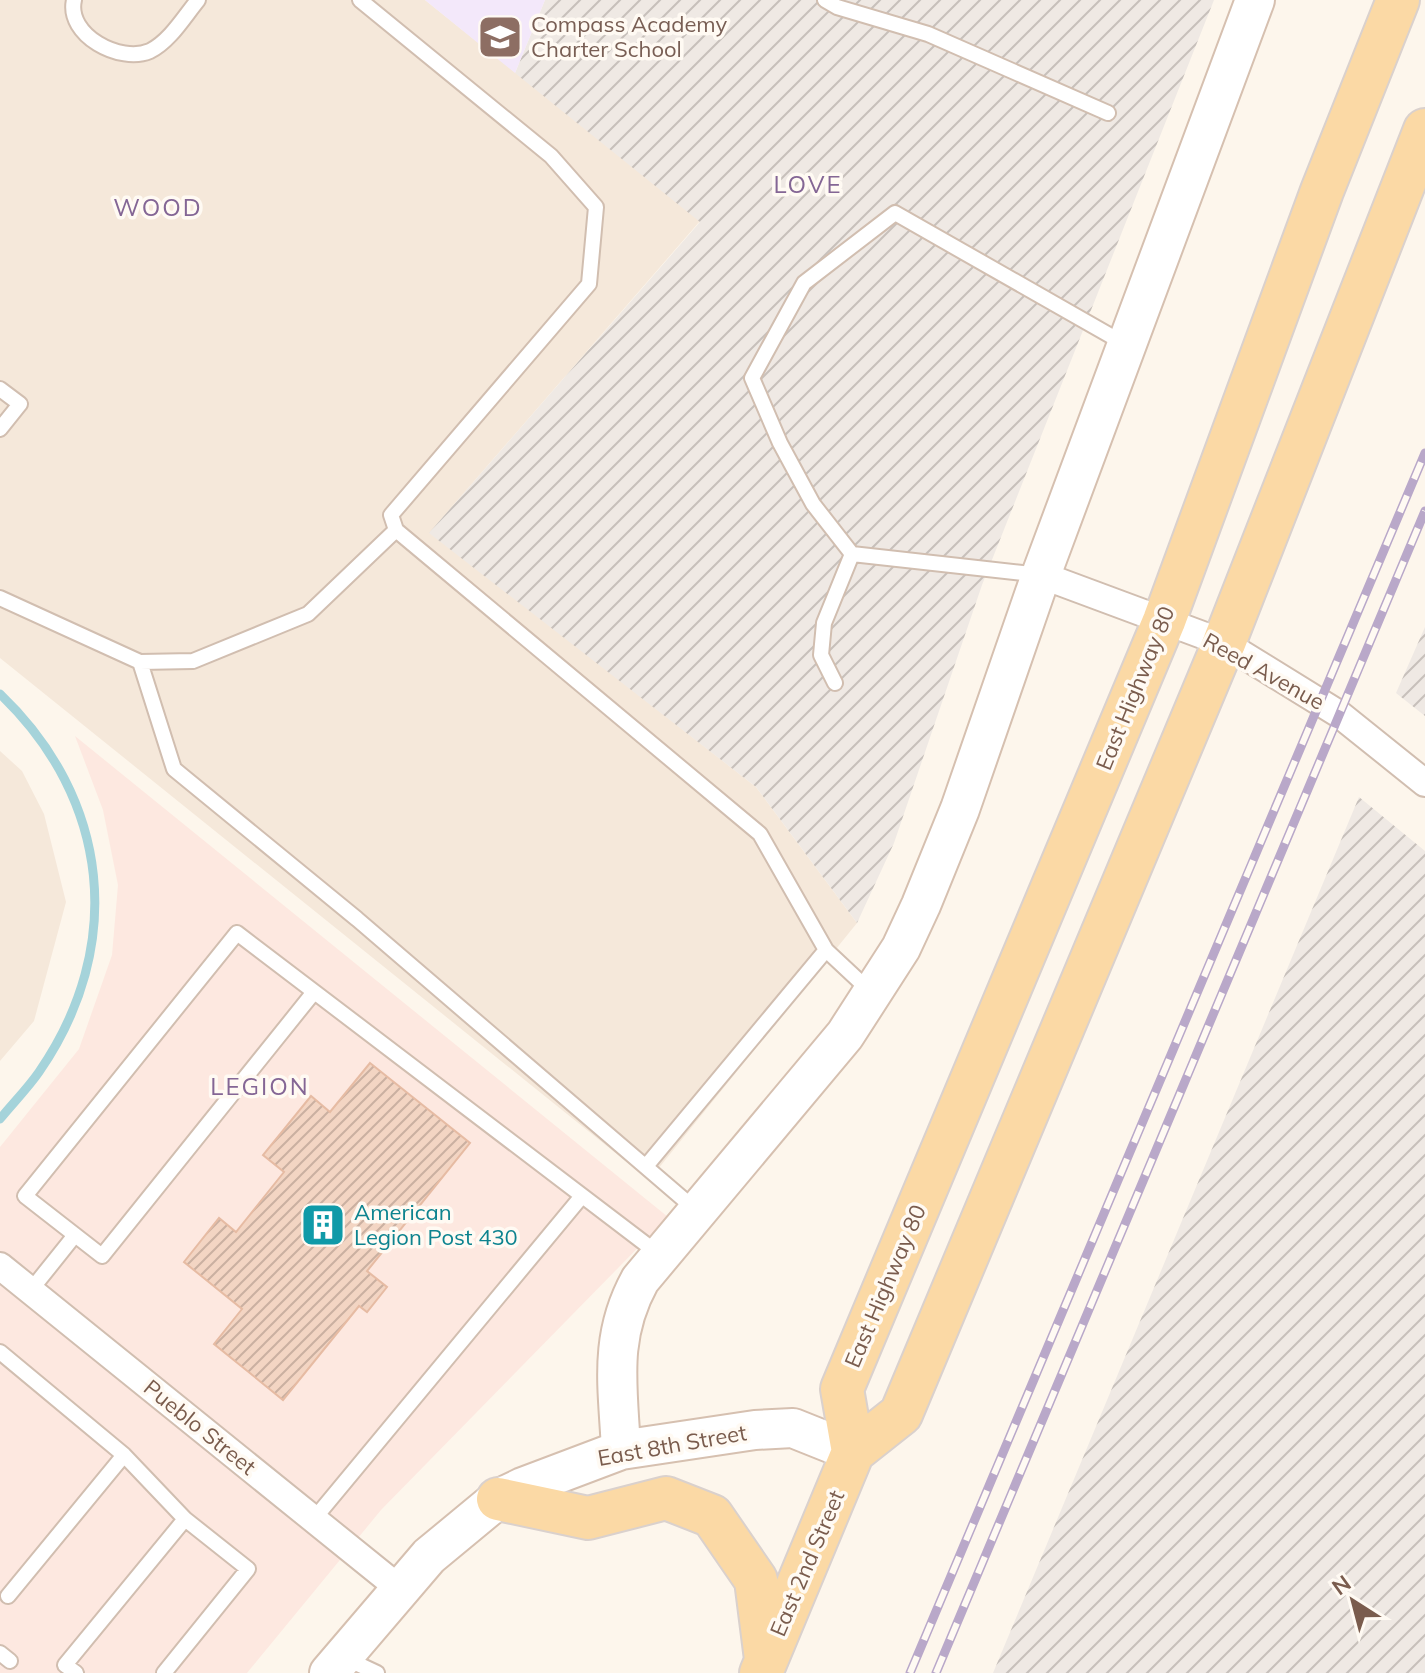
<svg xmlns="http://www.w3.org/2000/svg" width="1425" height="1673" font-family="Mulish,sans-serif">
<style>
.residential{fill:#f5e8da}
.commercial{fill:#fde8e0}
.industrial{fill:url(#industrial-furrows)}
.education{fill:#f3e8fa}
.lines{fill:none;stroke-linecap:round;stroke-linejoin:round}
.stream{stroke:#a5d3da;stroke-width:9}
.building{fill:url(#building-hatch);stroke:#e6bba3;stroke-width:2}
.lane-casing{stroke:#d1beb0;stroke-width:18}
.street-casing{stroke:#d1beb0;stroke-width:30}
.secondary-casing{stroke:#d6c0b0;stroke-width:42}
.primary-casing{stroke:#dad1cd;stroke-width:46}
.lane{stroke:#fff;stroke-width:14}
.street{stroke:#fff;stroke-width:26}
.secondary{stroke:#fff;stroke-width:38}
.primary{stroke:#fbd9a5;stroke-width:42}
.rail-casing{stroke:#b9a8c9;stroke-width:9}
.rail{stroke:#fffaf3;stroke-width:6;stroke-dasharray:18;stroke-linecap:butt}
.labels{text-anchor:middle;dominant-baseline:central;stroke-width:7;stroke-linejoin:round;paint-order:stroke}
.education-label{font-size:22px;fill:#785e54;stroke:#fffaf3;text-anchor:start}
.street-label{font-size:22px;fill:#7a5c4d;stroke:#fffaf3}
.culture-label{font-size:22px;fill:#0d838f;stroke:#fffaf3;text-anchor:start}
.neighbourhood-label{font-size:24px;letter-spacing:2px;fill:#846695;stroke:#fffaf3}
</style>
<defs>
<pattern id="industrial-furrows" width="10" height="10" patternUnits="userSpaceOnUse" patternTransform="scale(2)"><rect width="10" height="10" fill="#efe9e4"/><path d="M-1 1l2-2M0 10L10 0M9 11l2-2" fill="none" stroke="#c7c0bb"/></pattern>
<pattern id="building-hatch" width="6" height="6" patternUnits="userSpaceOnUse" patternTransform="scale(2)"><rect width="6" height="6" fill="#f3d5c3"/><path d="M-1 1l2-2M0 6l6-6M5 7l2-2" fill="none" stroke="#cab0a1"/></pattern>
</defs>
<rect width="100%" height="100%" fill="#fdf6ec"/>
<path class="residential" d="M 0,0 L 425,0 L 700,221 L 430,532 L 756,787 L 857,923 L 649,1180 L 0,658 Z
M 0,751 L 22,771 L 44,814 L 66,902 L 34,1021 L 0,1061 Z"/>
<path class="commercial" d="M 75,736 L 668,1217 L 381,1510 L 247,1673 L 0,1673 L 0,1147 L 79,1049 L 112,955 L 118,885 L 103,810 Z"/>
<path class="industrial" d="M 545,0 L 1214,0 L 982,585 L 894,843 L 857,923 L 756,787 L 429,533 L 700,222 L 515,73 Z
M 1425,627 L 1425,716 L 1396,693 Z
M 1359,797 L 1425,851 L 1425,1673 L 993,1673 Z"/>
<path class="education" d="M 425,0 L 545,0 L 515,73 Z"/>
<g class="lines">
<path class="stream" d="M 0,694 C 110,799 126,946 39,1072 C 28,1088 13,1103 0,1119"/>
</g>
<path class="building" d="M 370,1063 L 470,1143 L 367,1271 L 387,1287 L 367,1312 L 359,1306 L 283,1400 L 214,1344 L 242,1309 L 184,1262 L 219,1218 L 236,1232 L 284,1172 L 263,1155 L 311,1096 L 330,1112 Z"/>
<g class="lines">
<g class="lane-casing">
<path id="lane" d="M 74,0 C 66,35 120,64 150,51 C 170,41 184,17 198,0
M 360,0 L 551,156 L 596,207 L 589,284 L 391,515 L 396,530 L 760,834 L 826,950 L 872,993
M 825,0 L 837,7 L 928,34 L 1108,113
M 0,389 L 20,404 L 0,429
M 852,554 L 813,504 L 780,443 L 752,378 L 804,283 L 895,213 L 1125,344
M 0,598 L 140,662 L 193,661 L 308,614 L 396,530
M 140,662 L 174,769 L 357,919 L 696,1210
M 835,683 L 821,655 L 824,623 L 852,554 L 1041,575
M 314,992 L 102,1256 L 25,1196 L 237,933 C 378,1041 519,1148 660,1255
M 647,1165 L 826,950
M 31,1290 L 75,1235
M 0,1352 L 124,1455
M 314,1519 L 582,1196
M 8,1596 L 124,1455 L 185,1519 L 248,1569 L 164,1673
M 0,1653 L 10,1661
M 345,1658 L 377,1673
M 76,1673 L 65,1665 L 185,1519"/>
</g>
<g class="street-casing">
<path id="street" d="M 1041,575 L 1224,643 L 1339,714 L 1425,783
M 0,1266 L 400,1589"/>
</g>
<g class="secondary-casing">
<path id="secondary" d="M 621,1450 C 618,1386 608,1338 640,1280 L 845,1035 L 901,948 L 921,905 L 960,809 L 1041,575 L 1255,0
M 329,1673 L 429,1556 L 498,1499 L 523,1487 L 621,1450 L 755,1430 L 793,1428 L 853,1452"/>
</g>
<g class="primary-casing">
<path id="primary" d="M 853,1452 L 842,1389 L 1164,621 L 1322,191 L 1398,0
M 498,1499 L 588,1518 L 666,1498 L 712,1516 L 756,1580 L 766,1659
M 761,1673 L 853,1452 L 901,1414 L 1224,643 L 1425,130"/>
</g>
<use href="#lane" class="lane"/>
<use href="#street" class="street"/>
<use href="#secondary" class="secondary"/>
<use href="#primary" class="primary"/>
<g class="rail-casing">
<path id="rail" d="M 910,1673 L 1425,453
M 936,1673 L 1425,511"/>
</g>
<use href="#rail" class="rail"/>
</g>
<defs>
<g id="school-square" transform="scale(2.3)"><rect x="-9" y="-9" width="18" height="18" rx="4" fill="#8d6e63" stroke="#fffaf3"/><path d="M0-5L7-2L0 1L-7-2ZM-4 1L0 2.5L4 1V4Q0 6-4 4Z" fill="#fff"/></g>
<g id="building-square" transform="scale(2.3)"><rect x="-9" y="-9" width="18" height="18" rx="4" fill="#0f9aa8" stroke="#fffaf3"/><path d="M-4-6H4V6H1V3H-1V6H-4ZM-2.5-4.3h1.7v1.8h-1.7ZM.8-4.3h1.7v1.8H.8ZM-2.5-1h1.7V.8h-1.7ZM.8-1h1.7V.8H.8Z" fill="#fff"/></g>
</defs>
<g fill-rule="evenodd">
<use href="#school-square" x="500" y="37"/>
<use href="#building-square" x="323" y="1225"/>
</g>
<g class="labels">
<g class="education-label">
<text x="531" y="24">Compass Academy<tspan x="531" dy="25">Charter School</tspan></text>
</g>
<g class="street-label">
<text transform="translate(1264 671) rotate(29)">Reed Avenue</text>
<text transform="translate(1135 688) rotate(-68)">East Highway 80</text>
<text transform="translate(885 1286) rotate(-67)">East Highway 80</text>
<text transform="translate(200 1427) rotate(39)">Pueblo Street</text>
<text transform="translate(672 1445) rotate(-10)">East 8th Street</text>
<text transform="translate(807 1563) rotate(-67)">East 2nd Street</text>
</g>
<g class="culture-label">
<text x="354" y="1212">American<tspan x="354" dy="25">Legion Post 430</tspan></text>
</g>
<g class="neighbourhood-label">
<text x="808" y="184">LOVE</text>
<text x="158" y="207">WOOD</text>
<text x="260" y="1086">LEGION</text>
</g>
</g>
<g transform="translate(1353 1601) rotate(324)" stroke="#fffaf3" stroke-width="6" paint-order="stroke">
<path d="M0-6L14 30L0 20L-14 30Z" fill="#7a5c4d"/>
<text y="-12" font-size="22" font-weight="bold" text-anchor="middle" fill="#7a5c4d">N</text>
</g>
</svg>
